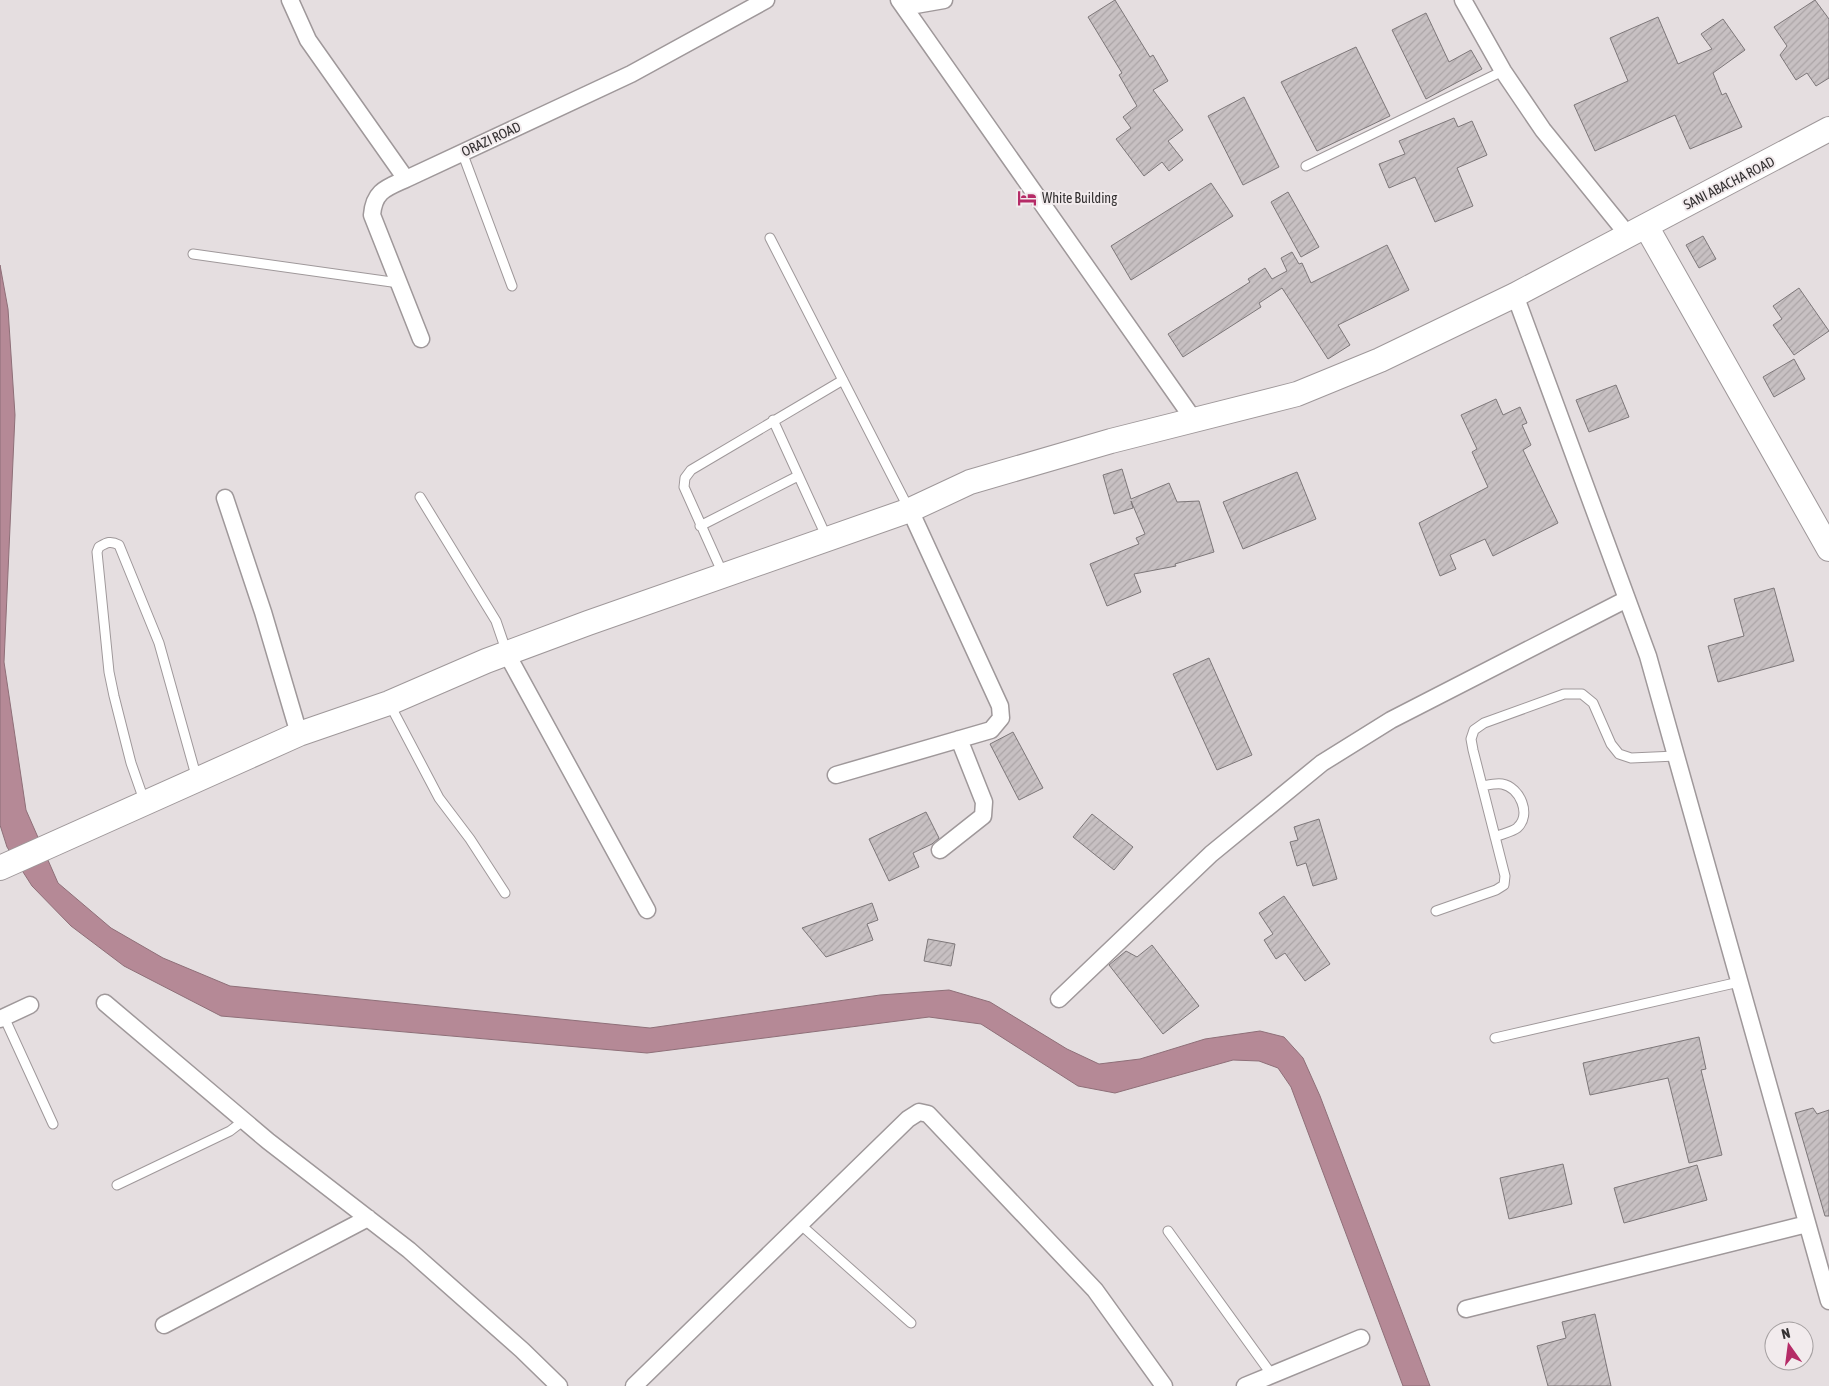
<svg xmlns="http://www.w3.org/2000/svg" width="1829" height="1386" font-family="'Asap Condensed',sans-serif">
<style>
.water{fill:#b58996;stroke:#8e6f78}
.building{fill:url(#building-hatch);stroke:#7d7779}
.lines{fill:none;stroke-linecap:round;stroke-linejoin:round}
.lane-casing{stroke:#9f989a;stroke-width:11}
.street-casing{stroke:#9f989a;stroke-width:19}
.secondary-casing{stroke:#9f989a;stroke-width:26}
.lane{stroke:#fff;stroke-width:9}
.street{stroke:#fff;stroke-width:16}
.secondary{stroke:#fff;stroke-width:24}
.labels{text-anchor:middle;dominant-baseline:central;stroke-width:4;stroke-linejoin:round;paint-order:stroke}
.street-label{font-size:14px;fill:#343132;stroke:#f2ebed}
.poi-label{font-size:14px;fill:#343132;stroke:#f2ebed;text-anchor:start}
</style>
<defs>
<pattern id="building-hatch" width="6" height="6" patternUnits="userSpaceOnUse" patternTransform="scale(1.25)"><rect width="6" height="6" fill="#c7c0c2"/><path d="M-1 1l2-2M0 6l6-6M5 7l2-2" fill="none" stroke="#aca5a7"/></pattern>
</defs>
<rect width="100%" height="100%" fill="#e5dee0"/>
<path class="water" d="M 0,265 L 8,309 L 15,415 L 4,662 L 26,810 L 58,883 L 111,928 L 163,958 L 230,986 L 650,1028 L 880,995 L 949,990 L 990,1002 L 1067,1049 L 1099,1064 L 1140,1059 L 1205,1039 L 1260,1031 L 1284,1037 L 1303,1058 L 1320,1096 L 1430,1386 L 1403,1386 L 1291,1087 L 1278,1068 L 1259,1061 L 1233,1060 L 1115,1093 L 1078,1086 L 981,1024 L 929,1017 L 647,1053 L 221,1016 L 124,966 L 71,926 L 32,886 L 7,847 L 0,825 Z"/>
<path class="building" d="M 1115,0 L 1150,57 L 1153,55 L 1168,81 L 1153,90 L 1183,130 L 1168,141 L 1183,160 L 1169,171 L 1162,162 L 1144,176 L 1116,139 L 1131,128 L 1123,117 L 1137,106 L 1119,75 L 1122,73 L 1088,17 Z
M 1815,0 L 1829,19 L 1829,78 L 1816,86 L 1807,73 L 1796,80 L 1780,55 L 1787,46 L 1774,27 Z
M 1426,13 L 1449,62 L 1471,50 L 1482,69 L 1426,99 L 1392,30 Z
M 1658,17 L 1678,64 L 1712,49 L 1701,34 L 1723,19 L 1745,50 L 1713,73 L 1722,95 L 1726,93 L 1742,127 L 1690,149 L 1675,115 L 1595,151 L 1574,105 L 1628,81 L 1610,38 Z
M 1356,47 L 1390,116 L 1317,151 L 1281,82 Z
M 1244,97 L 1279,167 L 1243,185 L 1208,116 Z
M 1454,118 L 1458,127 L 1472,121 L 1487,155 L 1457,168 L 1473,206 L 1435,222 L 1415,177 L 1389,188 L 1379,164 L 1405,154 L 1399,141 Z
M 1211,183 L 1233,216 L 1131,280 L 1111,246 Z
M 1288,192 L 1319,247 L 1301,257 L 1271,202 Z
M 1703,236 L 1716,259 L 1699,268 L 1686,245 Z
M 1387,245 L 1409,290 L 1338,325 L 1350,345 L 1328,359 L 1282,288 L 1259,303 L 1261,307 L 1183,357 L 1168,334 L 1250,282 L 1248,279 L 1265,268 L 1272,279 L 1287,271 L 1281,258 L 1292,252 L 1299,264 L 1302,263 L 1311,283 Z
M 1799,288 L 1829,331 L 1794,355 L 1773,325 L 1782,319 L 1773,306 Z
M 1794,359 L 1805,379 L 1774,397 L 1763,377 Z
M 1616,385 L 1629,417 L 1589,432 L 1576,400 Z
M 1496,399 L 1503,415 L 1520,407 L 1527,423 L 1522,425 L 1531,445 L 1523,450 L 1558,523 L 1493,556 L 1485,539 L 1450,555 L 1456,569 L 1440,576 L 1419,523 L 1488,487 L 1472,452 L 1477,449 L 1461,415 Z
M 1122,469 L 1131,499 L 1169,483 L 1177,502 L 1199,501 L 1214,552 L 1175,564 L 1176,566 L 1134,574 L 1141,592 L 1107,606 L 1090,564 L 1139,544 L 1136,538 L 1145,534 L 1131,501 L 1133,508 L 1114,514 L 1103,475 Z
M 1297,472 L 1316,519 L 1243,549 L 1223,502 Z
M 1774,588 L 1794,661 L 1718,682 L 1708,646 L 1744,636 L 1734,599 Z
M 1209,658 L 1252,755 L 1217,770 L 1173,674 Z
M 1013,732 L 1043,788 L 1019,800 L 990,744 Z
M 926,812 L 939,838 L 932,844 L 913,853 L 919,867 L 889,881 L 869,839 Z
M 1092,814 L 1133,847 L 1114,870 L 1073,837 Z
M 1319,819 L 1337,879 L 1313,886 L 1306,863 L 1297,866 L 1290,842 L 1298,840 L 1294,827 Z
M 1284,896 L 1330,964 L 1305,981 L 1285,953 L 1276,959 L 1264,940 L 1273,934 L 1259,913 Z
M 872,903 L 878,920 L 867,924 L 873,940 L 826,957 L 802,928 Z
M 928,939 L 955,944 L 951,966 L 924,961 Z
M 1152,945 L 1199,1006 L 1163,1034 L 1109,965 L 1126,951 L 1137,957 Z
M 1699,1037 L 1706,1069 L 1701,1070 L 1722,1155 L 1689,1163 L 1668,1078 L 1590,1095 L 1583,1063 Z
M 1813,1108 L 1817,1114 L 1829,1110 L 1829,1216 L 1825,1216 L 1795,1113 Z
M 1563,1164 L 1572,1204 L 1509,1219 L 1500,1178 Z
M 1697,1165 L 1707,1200 L 1624,1223 L 1614,1188 Z
M 1595,1314 L 1611,1386 L 1548,1386 L 1537,1346 L 1566,1338 L 1562,1322 Z"/>
<g class="lines">
<g class="lane-casing">
<path id="lane" d="M 462,152 L 512,286
M 1306,166 L 1503,71
M 770,238 L 909,509
M 193,254 L 399,283
M 773,420 L 827,538
M 420,497 L 496,621 L 507,653
M 700,526 L 798,476
M 723,574 L 684,487 L 685,478 L 691,470 L 843,380
M 389,703 L 439,798 L 470,839 L 505,893
M 1482,786 C 1488,785 1496,783 1502,784 C 1520,787 1532,815 1517,828 C 1512,832 1501,834 1495,837
M 145,803 L 131,763 L 114,696 L 109,672 L 97,552 L 99,547 C 106,543 110,540 119,545 L 159,643 L 197,779
M 1436,911 L 1496,890 L 1504,885 L 1505,876 L 1473,750 L 1471,739 L 1474,730 L 1484,723 L 1564,694 L 1582,694 L 1593,703 L 1611,744 L 1619,754 L 1631,758 L 1676,756
M 4,1017 L 53,1124
M 1495,1038 L 1739,982
M 117,1185 L 230,1131 L 243,1121
M 801,1225 L 911,1323
M 1168,1231 L 1272,1375"/>
</g>
<g class="street-casing">
<path id="street" d="M 290,0 L 308,40 L 406,179 L 631,74 L 766,0
M 899,0 L 1194,420
M 1463,0 L 1503,71 L 1543,130 L 1628,235
M 904,7 L 944,0
M 406,179 C 386,188 374,191 372,215 L 421,339
M 1515,295 L 1648,656 L 1829,1301
M 225,498 L 263,612 L 299,734
M 507,654 L 647,910
M 836,775 L 991,730 L 1001,718 L 1000,706 L 910,510
M 940,850 L 983,816 L 984,802 L 959,739
M 1059,999 L 1211,854 L 1322,763 L 1391,720 L 1627,599
M 105,1003 L 268,1141 L 409,1250 L 522,1350 L 559,1386
M 0,1019 L 30,1005
M 1466,1309 L 1807,1224
M 164,1325 L 368,1218
M 634,1386 L 908,1119 L 919,1112 L 928,1114 L 1095,1290 L 1164,1386
M 1245,1386 L 1361,1338"/>
</g>
<g class="secondary-casing">
<path id="secondary" d="M 1646,226 L 1829,549
M 0,868 L 299,734 L 389,703 L 486,661 L 588,623 L 910,510 L 970,482 L 1111,441 L 1297,394 L 1380,360 L 1515,295 L 1829,129"/>
</g>
<use href="#lane" class="lane"/>
<use href="#street" class="street"/>
<use href="#secondary" class="secondary"/>
</g>
<defs>
<g id="hotel-bare" transform="scale(1.5)"><path d="M-6-4.5h1.5V1H6V5H4.5V3h-9V5H-6ZM-4 0a1.8 1.8 0 1 1 3.6 0ZM.5 0V-2.5h3Q6-2.5 6 0Z" fill="#b52b67" stroke="#f2ebed" stroke-width="2.5" paint-order="stroke"/></g>
</defs>
<g fill-rule="evenodd">
<use href="#hotel-bare" x="1027" y="198"/>
</g>
<g class="labels">
<g class="street-label">
<text transform="translate(491 139) rotate(-25)">ORAZI ROAD</text>
<text transform="translate(1729 183) rotate(-27)">SANI ABACHA ROAD</text>
</g>
<g class="poi-label">
<text x="1042" y="198">White Building</text>
</g>
</g>
<g transform="translate(1789 1346) rotate(346)"><circle r="24" fill="#f2ebed" stroke="#a6a1a2"/>
<path d="M0-4L9 19L0 12L-9 19Z" fill="#b52b67"/>
<text y="-8" font-size="14" font-weight="bold" text-anchor="middle" fill="#343132">N</text>
</g>
</svg>
